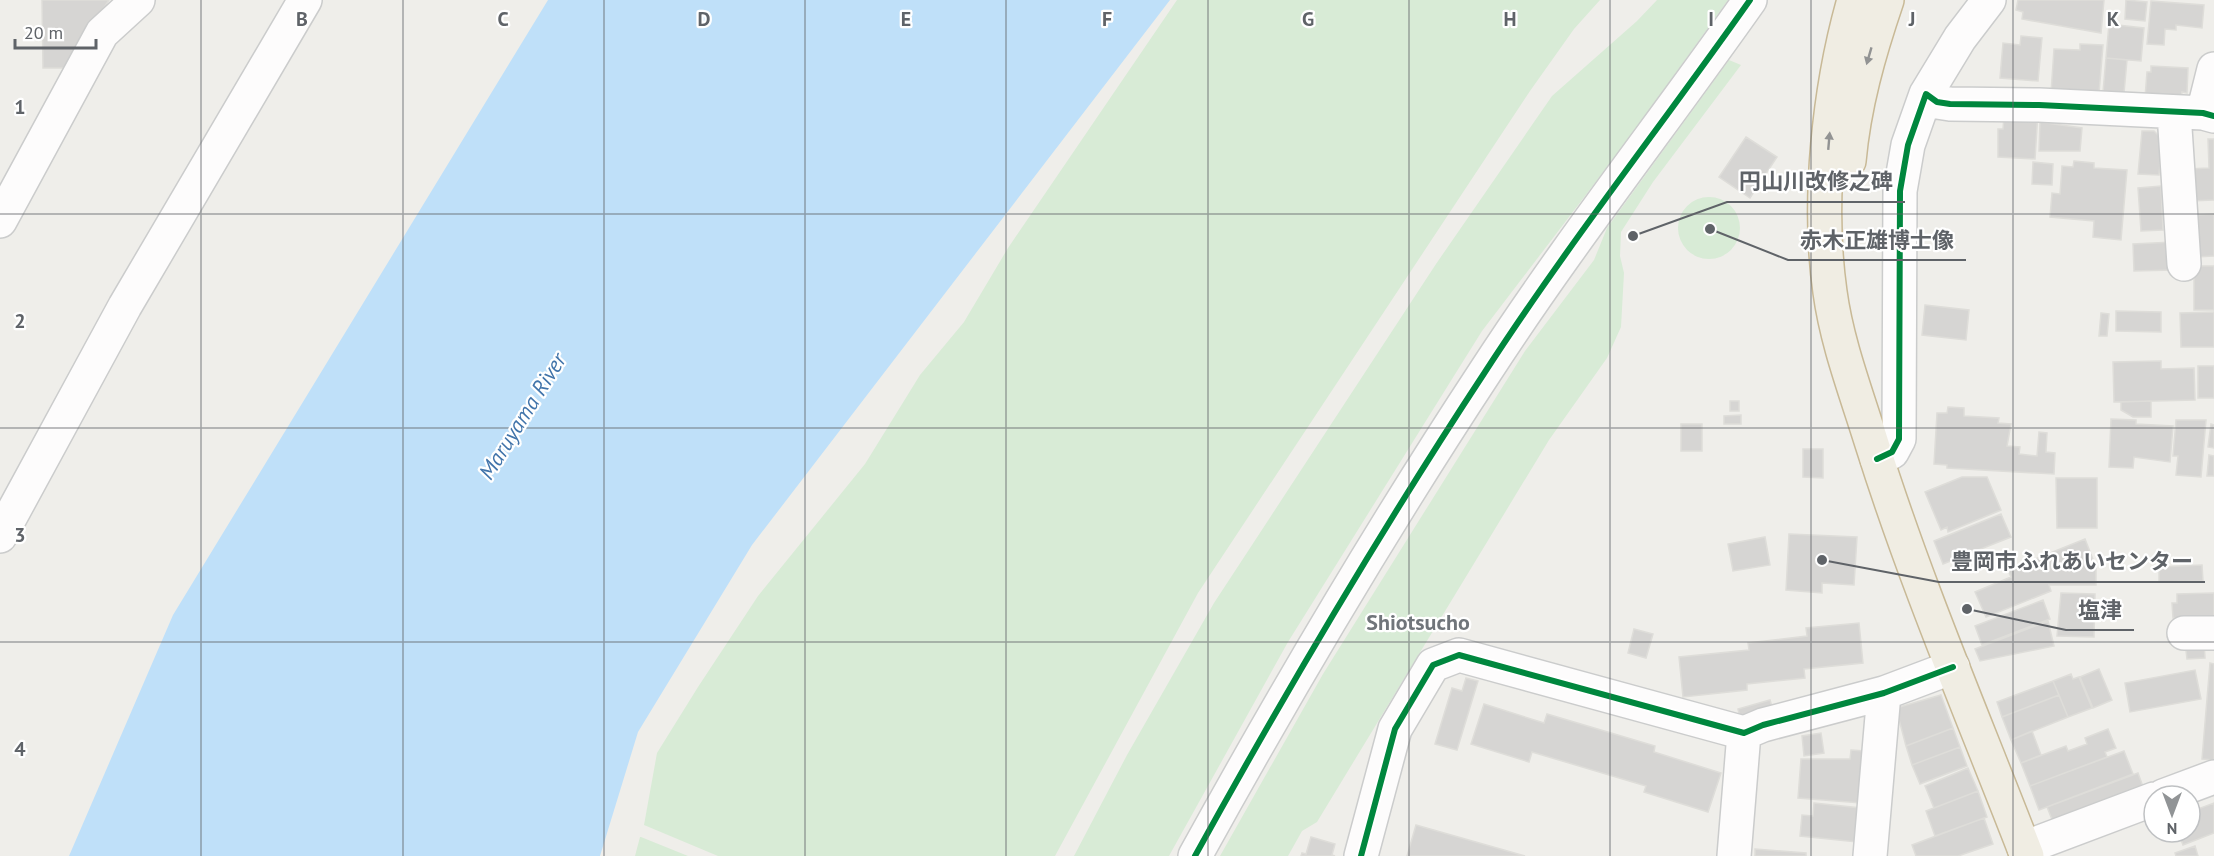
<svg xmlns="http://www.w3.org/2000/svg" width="2214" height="856" font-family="'PT Sans','Noto Sans JP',sans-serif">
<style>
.green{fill:#d8ebd6}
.water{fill:#bfe0f9}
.building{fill:#d6d5d3;stroke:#deddd9;stroke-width:1.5}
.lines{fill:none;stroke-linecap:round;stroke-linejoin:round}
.minor-casing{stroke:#cbcccc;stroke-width:36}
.highway-casing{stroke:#c8b996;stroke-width:36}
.minor{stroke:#fdfcfc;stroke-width:33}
.highway{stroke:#f0ede3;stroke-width:33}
.cycleway-casing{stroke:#fff;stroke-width:10}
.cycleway{stroke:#00873e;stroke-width:6}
.oneway{fill:#929393}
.grid{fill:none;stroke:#5f6368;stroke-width:1.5;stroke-opacity:0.55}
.labels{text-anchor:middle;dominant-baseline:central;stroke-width:4.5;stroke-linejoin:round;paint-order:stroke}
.water-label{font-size:22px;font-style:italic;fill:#4174aa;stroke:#fff}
.neighbourhood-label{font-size:22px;font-weight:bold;fill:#70757a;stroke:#fff}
.grid-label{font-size:20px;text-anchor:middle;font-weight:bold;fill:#5f6368;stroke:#fff;stroke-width:4.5;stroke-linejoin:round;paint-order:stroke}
.leader{fill:none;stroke:#5f6368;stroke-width:2}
.callout-dot{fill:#5f6368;stroke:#fff;stroke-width:2}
.callout-label{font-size:22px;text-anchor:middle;font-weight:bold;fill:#5f6368;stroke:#fff;stroke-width:4.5;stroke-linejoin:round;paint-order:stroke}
</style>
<rect width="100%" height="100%" fill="#efeeea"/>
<path class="green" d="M 1177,0 L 1600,0 L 1574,29 L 1530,91 L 1198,593 L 1055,856 L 718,856 L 644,825 L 657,753 L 698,687 L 758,596 L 865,464 L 920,375 L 964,322 L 1008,248 Z
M 1657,0 L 1728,0 L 1627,141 L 1482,331 L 1288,642 L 1169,856 L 1074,856 L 1127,755 L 1214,603 L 1436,264 L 1552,96 L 1637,21 Z
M 1729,60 L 1741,65 L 1653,182 L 1621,232 L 1620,256 L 1624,273 L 1621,327 L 1607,358 L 1549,440 L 1317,822 L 1302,831 L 1288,856 L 1220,856 L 1323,674 L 1525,351 L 1594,260 L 1607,228 Z
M1678 228a31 31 0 1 1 62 0a31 31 0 1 1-62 0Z
M 640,837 L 641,837 L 688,856 L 635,856 Z"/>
<path class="water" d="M 548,0 L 1170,0 L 752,545 L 638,732 L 600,856 L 69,856 L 173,615 Z"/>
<path class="building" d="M 42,0 L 109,0 L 65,68 L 43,68 Z
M 2018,0 L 2104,0 L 2101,33 L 2022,19 L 2023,12 L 2016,10 Z
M 2126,0 L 2147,2 L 2145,21 L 2125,19 Z
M 2151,1 L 2204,5 L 2202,28 L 2176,25 L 2176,30 L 2165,29 L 2164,45 L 2147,44 Z
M 2109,24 L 2144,28 L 2141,61 L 2106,58 Z
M 2021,36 L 2042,38 L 2038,81 L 2000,78 L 2003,43 L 2020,45 Z
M 2080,44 L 2103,45 L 2099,93 L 2051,93 L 2054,49 L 2080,50 Z
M 2106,58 L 2127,60 L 2124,93 L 2103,92 Z
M 2151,66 L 2188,68 L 2187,93 L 2182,92 L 2181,101 L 2145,98 L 2147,72 L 2151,72 Z
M 2038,112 L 2035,159 L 1998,157 L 1998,129 L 2003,129 L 2004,116 Z
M 2040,122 L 2082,128 L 2080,151 L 2039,151 Z
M 2142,131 L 2154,131 L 2162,139 L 2159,175 L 2138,174 Z
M 1746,137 L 1777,157 L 1750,198 L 1719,177 Z
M 2208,139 L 2214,139 L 2214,200 L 2190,201 L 2188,169 L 2209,168 Z
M 2074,161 L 2094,163 L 2094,168 L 2127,170 L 2121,240 L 2093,237 L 2094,221 L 2050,217 L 2052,193 L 2060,194 L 2062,166 L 2073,167 Z
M 2033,162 L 2053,164 L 2052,185 L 2032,184 Z
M 2161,186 L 2163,230 L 2141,231 L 2138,188 Z
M 2214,214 L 2214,256 L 2196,257 L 2194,215 Z
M 2173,242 L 2173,270 L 2134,271 L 2133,244 Z
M 2194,266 L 2214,266 L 2214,310 L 2194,310 Z
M 1925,305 L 1969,310 L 1966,340 L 1922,335 Z
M 2116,311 L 2161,312 L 2161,332 L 2116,331 Z
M 2214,312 L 2214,347 L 2181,347 L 2180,313 Z
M 2101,313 L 2109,314 L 2107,336 L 2099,336 Z
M 2161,361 L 2161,369 L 2194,368 L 2195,400 L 2114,402 L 2113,362 Z
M 2198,366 L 2214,366 L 2214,398 L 2198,398 Z
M 1730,401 L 1739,401 L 1739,411 L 1730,411 Z
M 2151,401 L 2151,417 L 2133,417 L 2121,410 L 2121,402 Z
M 1948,407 L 1964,408 L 1964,416 L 1999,418 L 1998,423 L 2011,424 L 2007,446 L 2020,447 L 2019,454 L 2037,456 L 2039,432 L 2047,433 L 2046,452 L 2055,453 L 2054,474 L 1947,468 L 1947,465 L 1934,464 L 1937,413 L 1947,413 Z
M 1741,415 L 1741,424 L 1724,424 L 1724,416 Z
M 2111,419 L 2136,420 L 2136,424 L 2173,426 L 2170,462 L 2134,457 L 2133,468 L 2109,467 Z
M 2176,420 L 2206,420 L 2201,477 L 2176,475 L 2178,456 L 2173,456 Z
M 1681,424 L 1702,424 L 1702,451 L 1681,451 Z
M 2211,424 L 2214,425 L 2214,448 L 2208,447 Z
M 1803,449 L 1823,449 L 1823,478 L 1803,477 Z
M 2209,455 L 2214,456 L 2214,476 L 2207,476 Z
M 1962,477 L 1987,477 L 2001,510 L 1948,532 L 1947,527 L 1941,530 L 1925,492 Z
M 2056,478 L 2097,478 L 2097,528 L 2057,528 Z
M 2001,514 L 2011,537 L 1943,564 L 1934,541 Z
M 1789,534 L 1857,537 L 1854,585 L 1822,583 L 1822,593 L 1786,590 Z
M 1765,537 L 1770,565 L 1733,571 L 1728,544 Z
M 2085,539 L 2096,567 L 2096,585 L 2049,585 L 2051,591 L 1986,617 L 1975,592 L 2011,577 L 2008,570 Z
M 2202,565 L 2203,581 L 2159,582 L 2159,567 Z
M 2061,593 L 2095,594 L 2094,637 L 2057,636 Z
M 2214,593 L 2214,617 L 2173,618 L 2172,603 L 2177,603 L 2177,594 Z
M 2043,600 L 2050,619 L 1982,645 L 1975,626 Z
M 2048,621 L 2054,646 L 1980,661 L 1975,649 Z
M 1859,623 L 1863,663 L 1804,669 L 1805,678 L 1747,684 L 1747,690 L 1683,697 L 1679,657 L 1749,650 L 1748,643 L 1807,636 L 1806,628 Z
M 1634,629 L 1653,634 L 1646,658 L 1628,653 Z
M 2204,641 L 2205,658 L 2187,659 L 2185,642 Z
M 2210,663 L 2214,664 L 2214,760 L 2202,759 Z
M 2099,669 L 2112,700 L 2093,708 L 2080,677 Z
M 2195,670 L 2201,699 L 2130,712 L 2125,683 Z
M 2071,674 L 2073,679 L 2079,677 L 2092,708 L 2068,717 L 2053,681 Z
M 1466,678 L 1478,681 L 1457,750 L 1435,744 L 1452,688 L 1462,691 Z
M 2053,681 L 2059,695 L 2002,717 L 1997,702 Z
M 1941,695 L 1953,728 L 1906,746 L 1896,708 Z
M 2059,695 L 2068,717 L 2011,740 L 2002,717 Z
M 1770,700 L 1773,710 L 1740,718 L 1738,709 Z
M 1484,704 L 1544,723 L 1547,714 L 1655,746 L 1654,752 L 1721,773 L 1708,812 L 1644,792 L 1646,786 L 1532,752 L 1529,762 L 1471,744 Z
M 1953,728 L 1960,747 L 1912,765 L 1906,746 Z
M 2108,729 L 2116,748 L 2105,752 L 2107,757 L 2030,786 L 2021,763 L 2066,746 L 2068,751 L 2087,744 L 2085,738 Z
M 2032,731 L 2041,755 L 2021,763 L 2011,740 Z
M 1821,733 L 1824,753 L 1804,756 L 1802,736 Z
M 1960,747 L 1967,766 L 1920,784 L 1912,765 Z
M 1851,750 L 1865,751 L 1861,803 L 1798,798 L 1801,759 L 1850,759 Z
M 2124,751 L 2133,774 L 2039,810 L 2030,786 Z
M 1968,768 L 1978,791 L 1934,808 L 1925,786 Z
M 2138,773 L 2145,792 L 2055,827 L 2047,807 Z
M 1978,791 L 1987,817 L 1935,836 L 1926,811 Z
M 1814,803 L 1861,808 L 1857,842 L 1800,836 L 1802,815 L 1813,816 Z
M 2214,803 L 2214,833 L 2183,845 L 2178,832 L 2190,832 L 2190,812 Z
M 1984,818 L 1993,844 L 1958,856 L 1916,856 L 1912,845 Z
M 1416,825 L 1525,856 L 1407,856 Z
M 1311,837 L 1335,844 L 1332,855 L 1335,856 L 1301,856 L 1302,853 L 1306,854 Z
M 2195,846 L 2198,856 L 2176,856 L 2175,853 Z
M 1755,849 L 1806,853 L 1806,856 L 1755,856 Z"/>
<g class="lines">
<g class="minor-casing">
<path id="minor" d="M 1926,94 L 1960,38 L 1989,0
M 2174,113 L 2184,264
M 2203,113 L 2214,69
M 0,221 L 102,33 L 138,0
M 1877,459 L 1892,452 L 1899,439 L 1900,191 L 1908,145 L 1926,94 L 1937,102 L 1950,104 L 2039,105 L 2203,113 L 2214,116
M 0,536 L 125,306 L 305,0
M 2184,633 L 2214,633
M 2163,796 L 2214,777
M 2024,848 L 2154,799
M 1195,856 C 1286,691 1381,530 1485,372 C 1568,244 1662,125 1750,0
M 1361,856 L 1395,729 L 1433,665 L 1459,655 L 1744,733 L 1763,725 L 1884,693 L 1953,667
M 1734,856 L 1744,733
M 1870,856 L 1884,693"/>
</g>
<g class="highway-casing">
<path id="highway" d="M 1854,0 C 1829,88 1817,201 1830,292 C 1837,344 1857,395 1872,444 C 1916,584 1974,719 2027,856
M 1849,161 C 1854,105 1869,53 1887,0"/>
</g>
<use href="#minor" class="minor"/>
<use href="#highway" class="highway"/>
<g class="cycleway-casing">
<path id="cycleway" d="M 1877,459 L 1892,452 L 1899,439 L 1900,191 L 1908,145 L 1926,94 L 1937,102 L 1950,104 L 2039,105 L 2203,113 L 2214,116
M 1195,856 C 1286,691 1381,530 1485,372 C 1568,244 1662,125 1750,0
M 1361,856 L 1395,729 L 1433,665 L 1459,655 L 1744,733 L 1763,725 L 1884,693 L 1953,667"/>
</g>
<use href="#cycleway" class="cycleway"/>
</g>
<defs><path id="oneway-solid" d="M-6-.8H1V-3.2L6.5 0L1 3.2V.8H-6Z" transform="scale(1.5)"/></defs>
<g class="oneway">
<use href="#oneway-solid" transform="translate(1869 56) rotate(106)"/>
<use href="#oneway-solid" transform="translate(1829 141) rotate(-85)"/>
</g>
<path class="grid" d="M 201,0 L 201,856M 403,0 L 403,856M 604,0 L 604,856M 805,0 L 805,856M 1006,0 L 1006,856M 1208,0 L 1208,856M 1409,0 L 1409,856M 1610,0 L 1610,856M 1811,0 L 1811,856M 2013,0 L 2013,856M 0,214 L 2214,214M 0,428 L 2214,428M 0,642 L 2214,642"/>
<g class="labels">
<g class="water-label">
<text transform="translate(522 416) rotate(-58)">Maruyama River</text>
</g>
<g class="neighbourhood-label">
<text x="1418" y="622">Shiotsucho</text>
</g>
</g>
<g class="grid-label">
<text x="302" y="26">B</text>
<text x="503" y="26">C</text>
<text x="704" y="26">D</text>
<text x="906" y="26">E</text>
<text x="1107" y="26">F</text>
<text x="1308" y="26">G</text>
<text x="1510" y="26">H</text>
<text x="1711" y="26">I</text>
<text x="1912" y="26">J</text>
<text x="2113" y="26">K</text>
<text x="20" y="114">1</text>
<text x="20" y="328">2</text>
<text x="20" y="542">3</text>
<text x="20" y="756">4</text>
</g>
<path class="leader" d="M1633 236L1727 202H1905M1710 229L1788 260H1966M1822 560L1939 582H2205M1967 609L2066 630H2134"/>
<g class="callout-dot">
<circle cx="1633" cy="236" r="6"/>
<circle cx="1710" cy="229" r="6"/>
<circle cx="1822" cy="560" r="6"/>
<circle cx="1967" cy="609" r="6"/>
</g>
<g class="callout-label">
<text x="1816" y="189">円山川改修之碑</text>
<text x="1877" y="248">赤木正雄博士像</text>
<text x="2072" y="569">豊岡市ふれあいセンター</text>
<text x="2100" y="618">塩津</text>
</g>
<g transform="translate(2172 814) rotate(180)"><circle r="28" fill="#ffffff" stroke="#bfc1c3" stroke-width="1.5"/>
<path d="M0-4.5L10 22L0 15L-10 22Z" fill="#919496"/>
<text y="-9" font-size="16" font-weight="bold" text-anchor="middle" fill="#5f6368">N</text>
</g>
<path d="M15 39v9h81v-9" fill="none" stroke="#5f6368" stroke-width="3"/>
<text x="24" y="39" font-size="18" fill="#5f6368" stroke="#ffffff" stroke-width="4.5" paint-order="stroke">20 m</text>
</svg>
